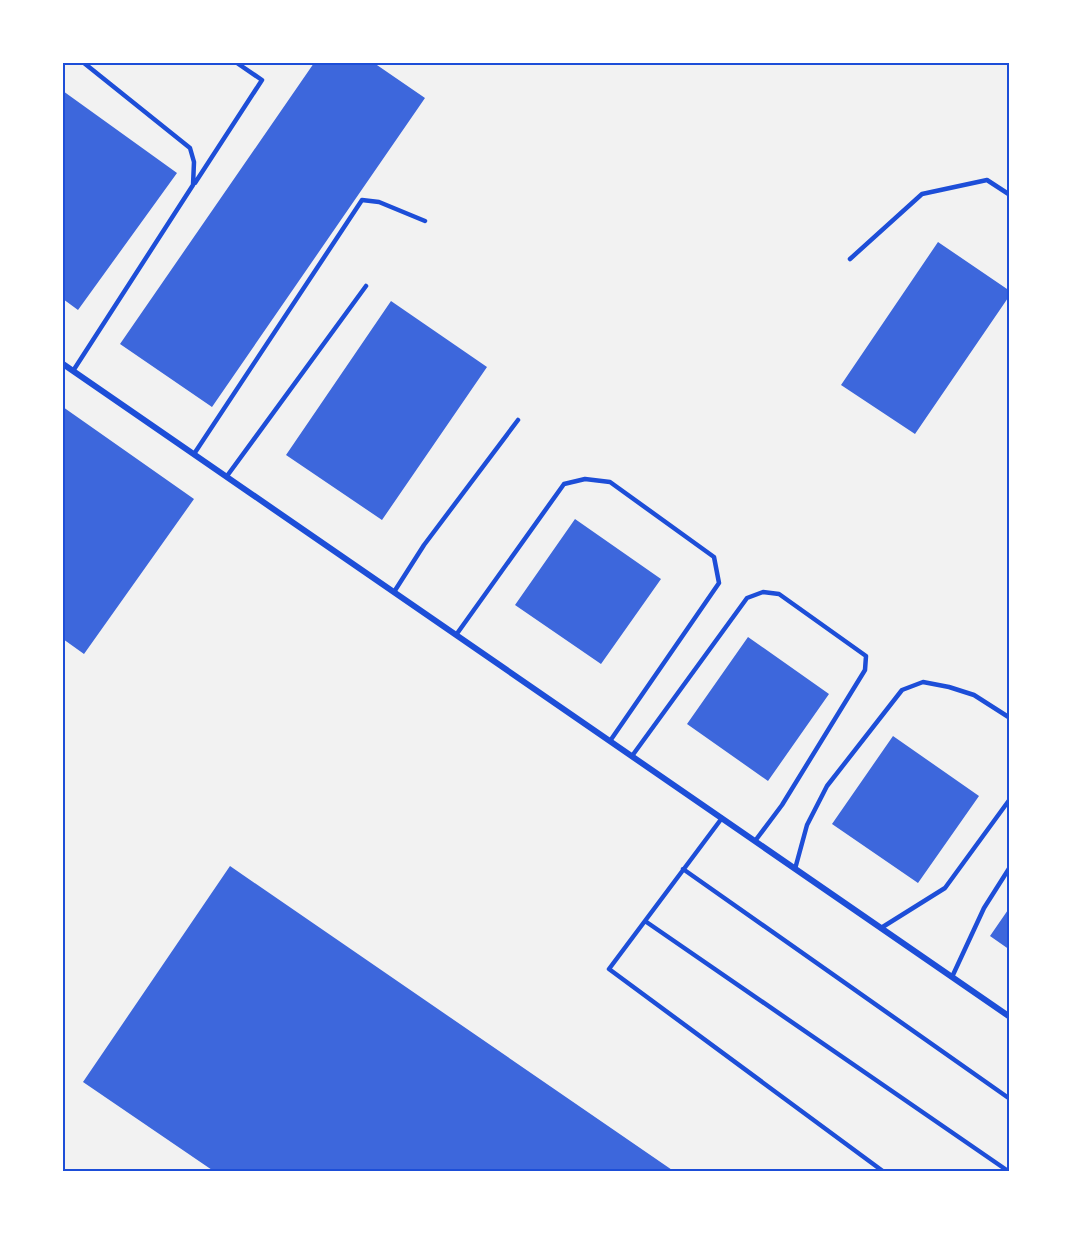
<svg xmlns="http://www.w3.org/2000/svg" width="1073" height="1235" font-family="'Titillium Web',sans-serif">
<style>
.building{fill:#3d67dc}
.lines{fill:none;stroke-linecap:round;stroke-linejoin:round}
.service{stroke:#1d4ed8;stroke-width:4.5}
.minor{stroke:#1d4ed8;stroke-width:6}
.neatline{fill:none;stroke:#1d4ed8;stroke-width:2}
</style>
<rect width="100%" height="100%" fill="#f2f2f2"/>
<path class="building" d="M 314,63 L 374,63 L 425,98 L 212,407 L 120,344 Z
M 63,91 L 177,173 L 78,310 L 63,299 Z
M 938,242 L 1010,291 L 1010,295 L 915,434 L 841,385 Z
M 391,301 L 487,367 L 382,520 L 286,455 Z
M 63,407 L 194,499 L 84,654 L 63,639 Z
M 575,519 L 661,579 L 601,664 L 515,605 Z
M 748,637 L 829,694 L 768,781 L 687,724 Z
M 893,736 L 979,796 L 918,883 L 832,824 Z
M 230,866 L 675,1172 L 215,1172 L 83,1082 Z
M 1010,907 L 1010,950 L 990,936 Z"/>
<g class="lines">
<path class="service" d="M 195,183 L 262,80 L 237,63
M 850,259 L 922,194 L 987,180 L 1010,195
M 73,371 L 193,185 L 194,162 L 190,148 L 84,63
M 194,454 L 362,200 L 379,202 L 425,221
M 227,476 L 366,286
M 394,592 L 424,545 L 518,420
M 456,635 L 564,484 L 585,479 L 610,482 L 714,557 L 719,583 L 610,741
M 632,756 L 747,598 L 763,592 L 779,594 L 866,656 L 865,670 L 782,805 L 755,841
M 722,818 L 609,969 L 884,1172
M 683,869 L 1010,1099
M 795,869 L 807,825 L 827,786 L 902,690 L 923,682 L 949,687 L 974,695 L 1010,718
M 645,921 L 1008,1171
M 881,928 L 945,888 L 1010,799
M 952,977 L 984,908 L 1010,867"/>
<path class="minor" d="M 63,364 L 1010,1017"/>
</g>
<rect width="1073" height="1235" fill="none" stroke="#ffffff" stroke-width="129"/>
<rect x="64" y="64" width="944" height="1106" class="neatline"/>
</svg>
